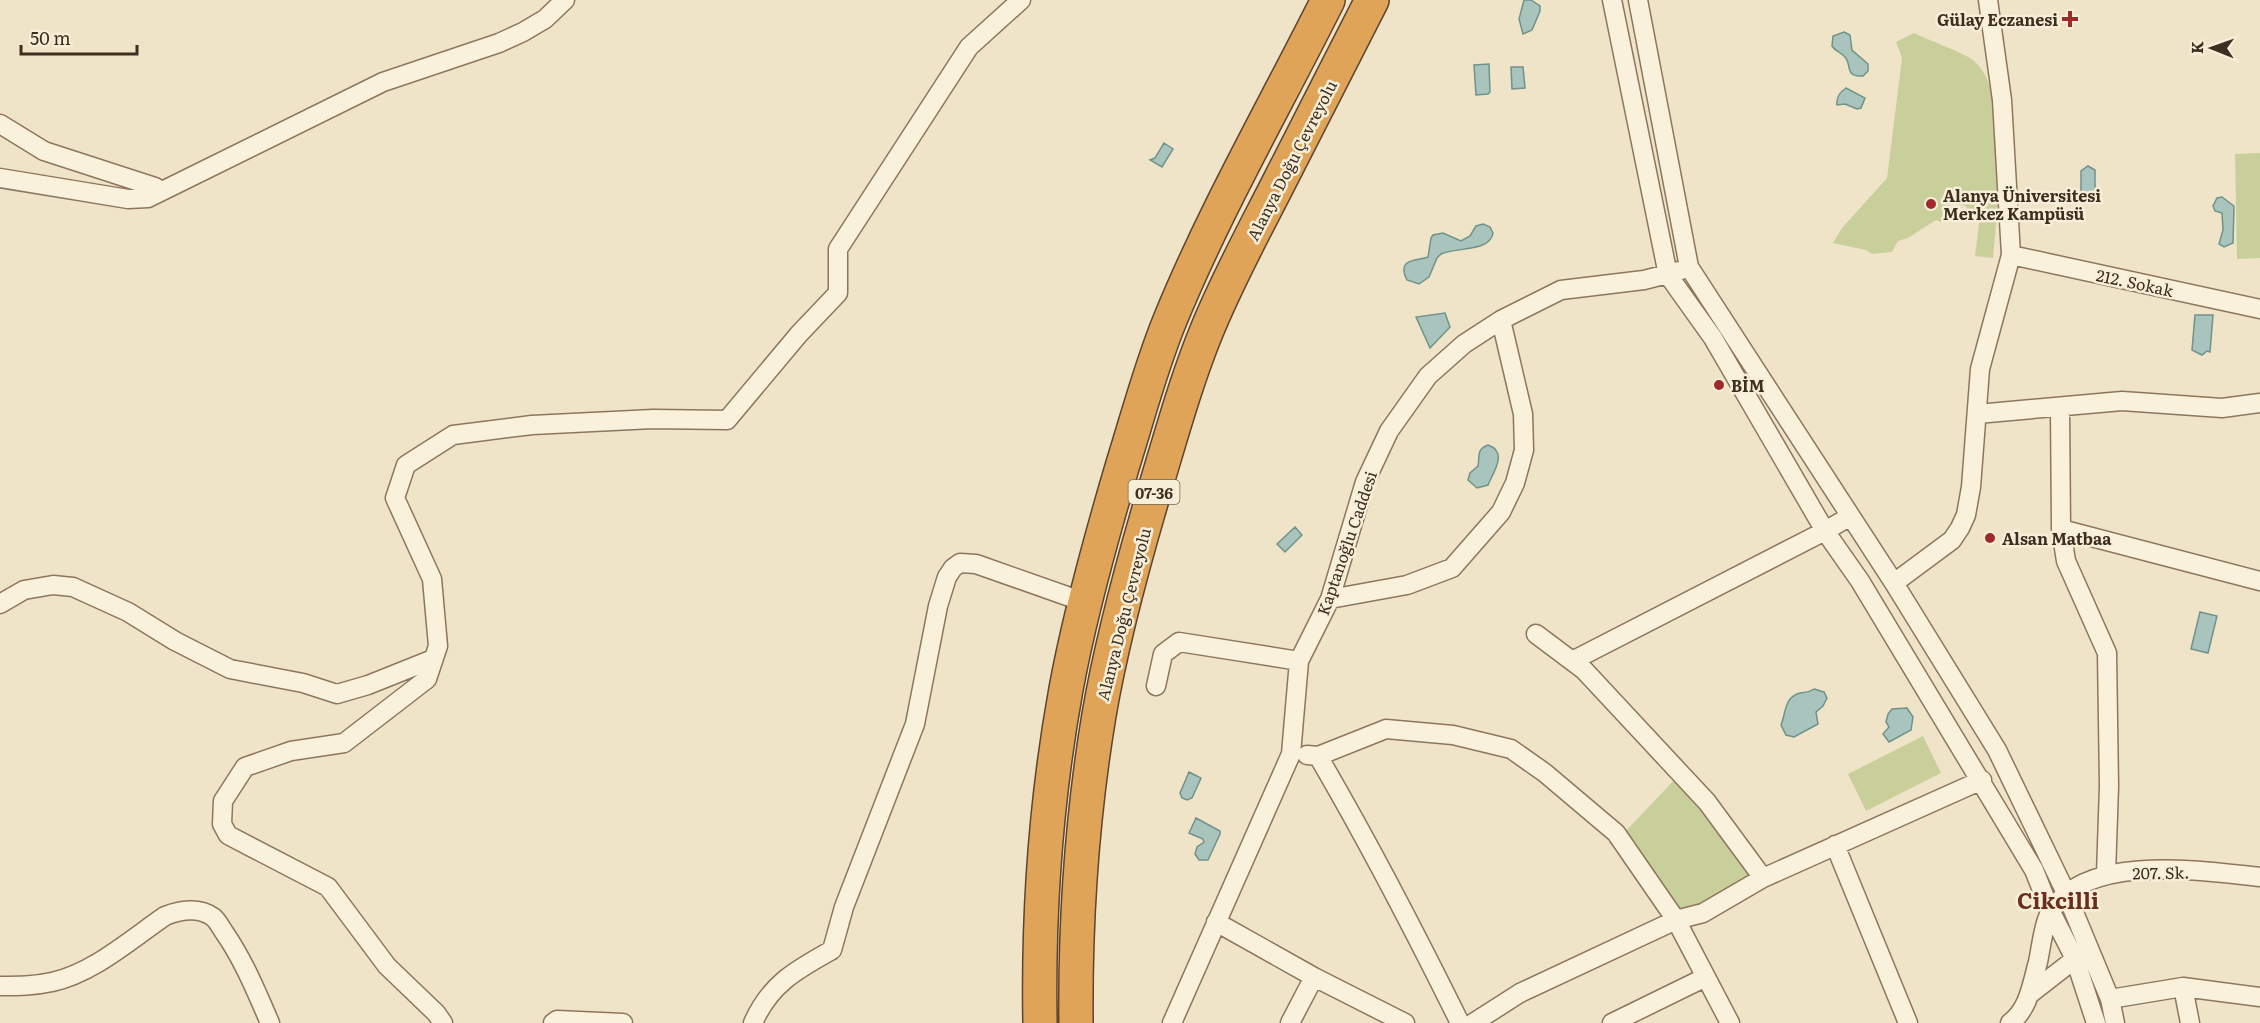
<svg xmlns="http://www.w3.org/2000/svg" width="2260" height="1023" font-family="Literata,serif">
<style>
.green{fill:#c9cf9b}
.water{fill:#a9c4bc;stroke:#6f938a;stroke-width:1.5}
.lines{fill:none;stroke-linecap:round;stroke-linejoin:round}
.street-casing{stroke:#8d765c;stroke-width:21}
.highway-casing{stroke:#5b4430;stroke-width:36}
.street{stroke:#faf1dc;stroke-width:18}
.highway{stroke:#e0a458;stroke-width:33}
.poi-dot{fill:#9e2a2b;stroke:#f7eed8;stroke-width:2}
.labels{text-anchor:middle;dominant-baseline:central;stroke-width:5;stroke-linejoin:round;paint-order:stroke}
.shield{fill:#f7eed8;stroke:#756857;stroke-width:1.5}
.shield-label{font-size:15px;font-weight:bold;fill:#3d2e20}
.poi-label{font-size:16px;font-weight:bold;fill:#3d2e20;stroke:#f7eed8;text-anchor:start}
.street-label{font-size:16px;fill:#3d2e20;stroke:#f7eed8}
.district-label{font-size:22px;font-weight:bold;fill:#6b2e1e;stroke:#f7eed8}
</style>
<rect width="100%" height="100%" fill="#f0e4c8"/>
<path class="green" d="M 1914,33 C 1928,40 1962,52 1973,60 C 2012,91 1997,213 1993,258 L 1975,256 L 1979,224 L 1977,212 L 1968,211 L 1966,206 L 1950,203 L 1950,210 L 1941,222 L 1936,220 L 1908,238 L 1898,241 L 1892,252 L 1872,254 L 1866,250 L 1833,243 L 1842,228 L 1887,178 L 1902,58 L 1896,42 Z
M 2260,153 L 2260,258 L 2237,259 L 2235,154 Z
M 1923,736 L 1941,773 L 1866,811 L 1848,774 Z
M 1678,776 L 1756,877 L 1702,909 L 1677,915 L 1622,835 Z"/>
<path class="water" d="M 1524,0 L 1531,0 L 1540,6 L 1540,11 L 1532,30 L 1523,34 L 1519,19 Z
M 1844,32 L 1850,35 L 1852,50 L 1868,64 L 1868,71 L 1863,76 C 1843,77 1853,64 1844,56 C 1840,52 1835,51 1832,46 L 1833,36 Z
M 1489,64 L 1490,92 L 1488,94 L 1476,95 L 1474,65 Z
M 1511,67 L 1523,67 L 1525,88 L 1512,89 Z
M 1846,88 L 1865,98 L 1861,108 L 1857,109 L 1845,104 L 1837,105 C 1836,98 1840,92 1846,88 Z
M 1164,143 L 1173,149 L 1162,167 L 1150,160 L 1155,158 Z
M 2088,166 L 2095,170 L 2095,193 L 2081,193 L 2081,171 Z
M 2222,197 L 2234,206 L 2233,243 L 2224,247 L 2219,244 L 2223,230 L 2222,213 L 2215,211 L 2213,206 L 2217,198 Z
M 1483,224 L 1490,227 L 1493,233 C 1490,252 1457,247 1441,254 L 1437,258 L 1429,277 L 1419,284 L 1407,280 C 1396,258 1417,261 1428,257 L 1431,238 L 1433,235 L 1443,233 L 1461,241 L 1470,236 L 1476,226 Z
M 1445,313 L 1450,327 L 1430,348 L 1416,317 Z
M 2195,315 L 2213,315 L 2210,352 L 2207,351 L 2202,355 L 2192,350 Z
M 1488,445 C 1508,452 1494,471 1488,485 L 1477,488 L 1468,480 L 1470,473 L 1478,466 C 1480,455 1476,450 1488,445 Z
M 1295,527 L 1302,535 L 1285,552 L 1277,544 Z
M 2200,612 L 2217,616 L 2208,653 L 2191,649 Z
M 1814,689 L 1824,692 L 1827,698 L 1823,706 L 1816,712 L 1818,724 L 1794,737 L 1786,735 L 1781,725 C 1786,713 1784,697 1800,693 C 1806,692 1808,693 1814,689 Z
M 1907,708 L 1913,717 L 1911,730 L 1889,742 L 1883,734 L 1889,727 L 1886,722 L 1888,714 L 1892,709 Z
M 1189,772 L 1201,778 L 1192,798 L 1187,800 L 1182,798 L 1180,793 Z
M 1196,818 L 1220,831 L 1220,834 L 1208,860 L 1199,860 L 1195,854 L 1197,847 L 1204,842 L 1203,839 L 1189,833 Z"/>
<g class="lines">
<g class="street-casing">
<path id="street" d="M 1612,0 L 1668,275 L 1713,338 L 1825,531 L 1860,581 L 2034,870 L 2050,910 L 2075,959 L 2096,1023
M 1638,0 L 1689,267 L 1894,583 L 1997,750 L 2066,893 L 2110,999 L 2115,1023
M 0,124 L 44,151 L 155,187 L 161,191
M 0,178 L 128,199 L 148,198 L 383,82 L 499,43 L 523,32 L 545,19 L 565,0
M 2011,255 L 2260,309
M 2060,407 L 2061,529 L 2066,561 L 2107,653 L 2109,786 L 2106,874
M 1977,414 L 2122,401 L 2222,408 L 2260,403
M 2061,529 L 2260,581
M 1894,583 L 1952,540 L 1960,528 L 1966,515 L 1971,487 L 1980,369 L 2011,255 L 2002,100 L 1988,0
M 1330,599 L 1407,585 L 1452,568 L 1501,512 L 1515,483 L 1524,450 L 1523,414 L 1501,320
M 0,604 L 24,590 L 53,585 L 73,587 L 128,612 L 175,641 L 230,669 L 303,683 L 337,694 L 368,685 L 433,659
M 1536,634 L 1584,670 L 1707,802 L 1763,878
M 1572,661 L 1825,531 L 1849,517
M 1156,686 L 1163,654 L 1179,642 L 1299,661
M 1307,755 L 1318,756 C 1369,843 1415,932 1460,1023
M 1318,756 L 1386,729 L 1453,735 L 1511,749 L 1545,773 L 1616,833 L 1676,920 L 1730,1023
M 1835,845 L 1908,1023
M 1216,922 L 1314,977 L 1405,1023
M 0,986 C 18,986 34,986 52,982 C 93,973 130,940 165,916 C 180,910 199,907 213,917 C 218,921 221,928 224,932 C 244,961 256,991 270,1023
M 2183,987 L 2190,1023
M 2030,994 L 2075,959
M 2110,999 L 2183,987 L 2260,997
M 443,1023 L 436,1013 L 387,966 L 328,887 L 228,835 L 222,824 L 223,801 L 245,767 L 291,751 L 344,743 L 427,679 L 438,646 L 432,579 L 395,498 L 406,465 L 453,435 L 532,425 L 653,419 L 727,420 L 799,334 L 838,293 L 838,249 L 969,47 L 1021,0
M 553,1023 L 557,1020 L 623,1023
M 753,1023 C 770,984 796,970 832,950 L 844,907 L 915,724 L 938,606 L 947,577 L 953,568 L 960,563 L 976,564 L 1084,602
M 1172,1023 L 1291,754 L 1299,661 L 1330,599 L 1365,482 L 1389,431 L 1428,376 L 1464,344 L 1501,320 L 1561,290 L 1644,280 L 1679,271
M 1290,1023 L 1314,977
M 1473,1023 L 1520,993 L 1676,920 L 1703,913 L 1763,878 L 1982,780
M 1612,1023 L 1706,977
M 2010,1023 C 2029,1009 2032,983 2038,962 C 2041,948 2044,920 2052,909 C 2090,853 2202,871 2260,877"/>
</g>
<g class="highway-casing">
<path id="highway" d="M 1040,1023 C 1038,911 1046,799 1066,689 C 1080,613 1101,538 1123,464 C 1138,416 1151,366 1170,320 C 1215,210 1275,106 1328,0
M 1076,1023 C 1075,920 1082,817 1099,715 C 1112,639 1133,563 1155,489 C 1171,436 1186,381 1207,330 C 1227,281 1252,235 1276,188 C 1308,125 1340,63 1372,0"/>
</g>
<use href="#street" class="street"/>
<use href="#highway" class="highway"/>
</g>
<g class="poi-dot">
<path d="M2067 10h6v6h6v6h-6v6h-6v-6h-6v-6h6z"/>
<circle cx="1931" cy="204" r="6"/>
<circle cx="1719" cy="385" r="6"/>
<circle cx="1990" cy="538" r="6"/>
</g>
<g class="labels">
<rect class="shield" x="1128.5" y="480" width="51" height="24" rx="4.5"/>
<g class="shield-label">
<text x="1154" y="492">07-36</text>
</g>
<g class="poi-label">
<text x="2058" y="19" text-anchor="end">Gülay Eczanesi</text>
<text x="1943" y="195">Alanya Üniversitesi<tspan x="1943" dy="18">Merkez Kampüsü</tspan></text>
<text x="1731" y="385">BİM</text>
<text x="2002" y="538">Alsan Matbaa</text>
</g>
<g class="street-label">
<text transform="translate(1291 160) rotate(-63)">Alanya Doğu Çevreyolu</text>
<text transform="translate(2135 282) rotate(12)">212. Sokak</text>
<text transform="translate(1346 543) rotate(-71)">Kaptanoğlu Caddesi</text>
<text transform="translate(1123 614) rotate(-76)">Alanya Doğu Çevreyolu</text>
<text transform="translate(2161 872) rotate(-1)">207. Sk.</text>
</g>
<g class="district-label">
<text x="2058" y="899">Cikcilli</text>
</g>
</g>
<g transform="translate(2212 48) rotate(271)" stroke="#f7eed8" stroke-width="4.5" paint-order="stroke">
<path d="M0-4.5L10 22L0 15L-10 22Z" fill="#3d2e20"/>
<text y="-9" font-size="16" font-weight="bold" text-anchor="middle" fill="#3d2e20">K</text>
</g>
<path d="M21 45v9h116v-9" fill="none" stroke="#3d2e20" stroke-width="3"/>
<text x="30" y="45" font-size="18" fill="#3d2e20" stroke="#f7eed8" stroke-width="4.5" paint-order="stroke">50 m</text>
</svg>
